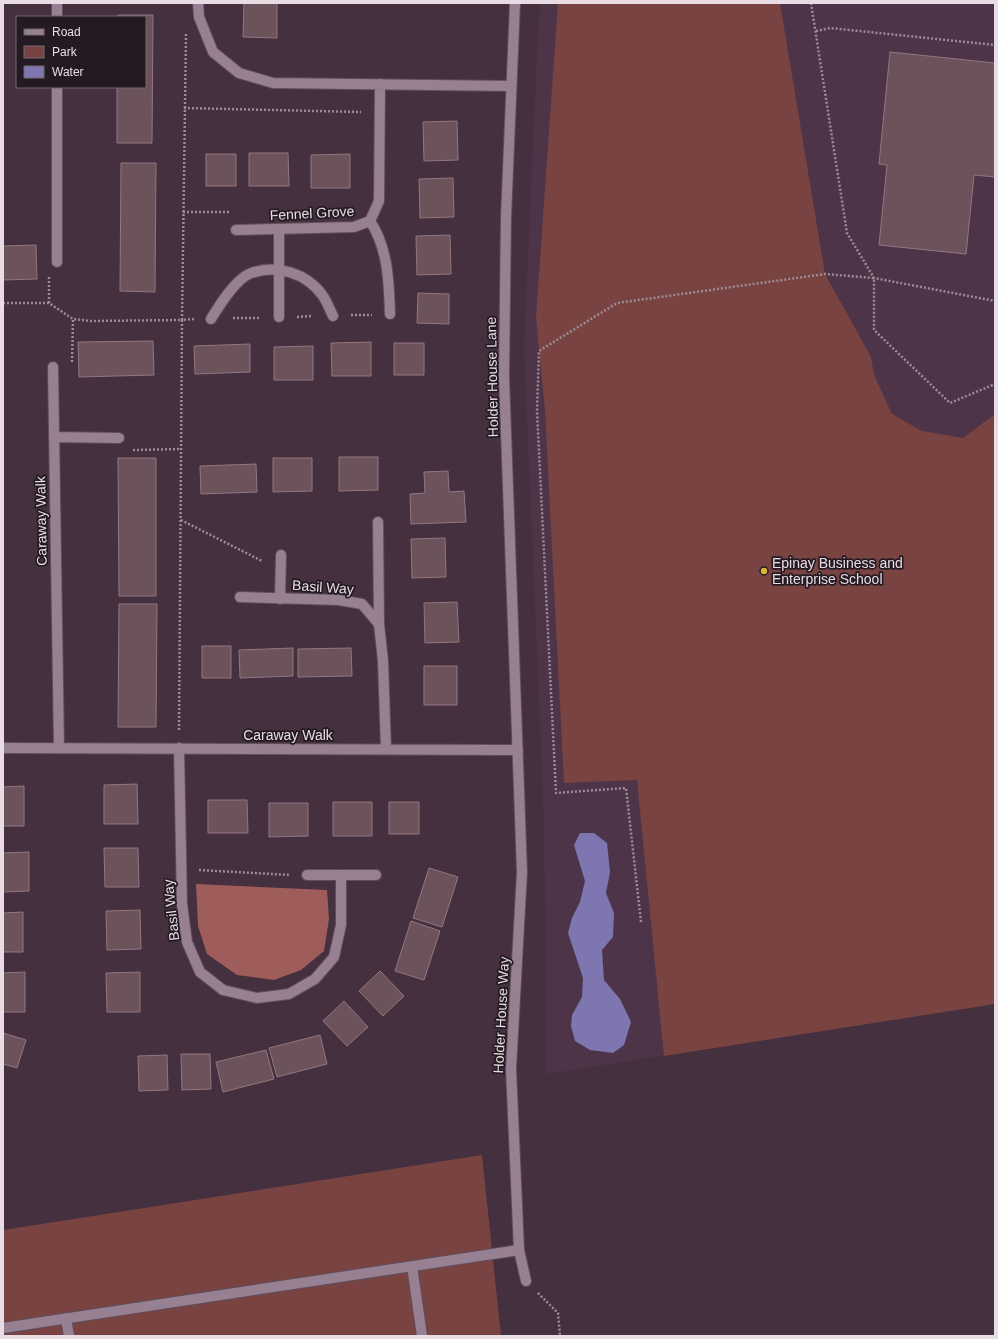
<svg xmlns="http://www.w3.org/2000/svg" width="998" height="1339" font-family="Helvetica,sans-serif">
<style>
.built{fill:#4e3448}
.green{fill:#794342}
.forest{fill:#9e5c5a}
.water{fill:#7e76b0}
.building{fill:#6c525a;stroke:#947780}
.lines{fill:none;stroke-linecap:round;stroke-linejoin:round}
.service-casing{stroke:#5f4e5b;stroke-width:12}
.minor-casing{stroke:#5f4e5b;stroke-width:12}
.path{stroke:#9c8c97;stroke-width:2.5;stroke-dasharray:2 2;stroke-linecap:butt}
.service{stroke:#978091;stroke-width:10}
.minor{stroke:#978091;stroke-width:10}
.poi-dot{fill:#dbb233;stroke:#241b22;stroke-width:1.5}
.labels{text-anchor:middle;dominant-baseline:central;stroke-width:3.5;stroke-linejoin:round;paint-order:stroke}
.street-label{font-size:14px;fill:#e9dce5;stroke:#241b22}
.poi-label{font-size:14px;fill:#e9dce5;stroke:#241b22;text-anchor:start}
</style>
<rect width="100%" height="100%" fill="#44303e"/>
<path class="built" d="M 541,3 L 995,3 L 995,1004 L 546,1074 L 546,950 L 543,795 L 524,346 L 538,30 Z"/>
<path class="green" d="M 558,3 L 780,3 L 825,274 L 871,357 L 874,375 L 892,414 L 922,431 L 963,438 L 995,414 L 995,1004 L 664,1056 L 637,780 L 564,783 L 545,410 L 536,317 Z
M 482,1155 L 501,1336 L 3,1336 L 3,1230 Z"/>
<path class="forest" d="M 196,884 L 327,890 L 329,919 L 324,951 L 301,970 L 274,980 L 237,975 L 207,954 L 198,926 Z"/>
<path class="water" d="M 580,833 L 594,833 L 607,843 L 610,872 L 606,893 L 614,913 L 613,937 L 602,950 L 604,980 L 620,999 L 631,1022 L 624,1045 L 613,1053 L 590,1050 L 575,1041 L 571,1026 L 572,1015 L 582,997 L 583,978 L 568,933 L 572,918 L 580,902 L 585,881 L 574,845 Z"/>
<path class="building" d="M 244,3 L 277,3 L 277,38 L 243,37 Z
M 118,15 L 153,15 L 152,143 L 117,143 L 117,87 L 145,87 L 145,17 L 118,17 Z
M 890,52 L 995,63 L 995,177 L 974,175 L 966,254 L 879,245 L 887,165 L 879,164 Z
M 457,121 L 458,160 L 424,161 L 423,122 Z
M 249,153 L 288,153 L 289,186 L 249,186 Z
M 206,154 L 236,154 L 236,186 L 206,186 Z
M 350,154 L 350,188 L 311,188 L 311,155 Z
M 121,163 L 156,163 L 155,292 L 120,291 Z
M 453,178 L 454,217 L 420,218 L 419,179 Z
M 450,235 L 451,274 L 417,275 L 416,236 Z
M 36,245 L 37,279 L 3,280 L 3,246 Z
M 418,293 L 449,294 L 449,324 L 417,323 Z
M 153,341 L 154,375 L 79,377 L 78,342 Z
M 371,342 L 371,376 L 332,376 L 331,343 Z
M 394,343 L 424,343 L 424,375 L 394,375 Z
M 250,344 L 250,372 L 195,374 L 194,346 Z
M 313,346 L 313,380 L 274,380 L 274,347 Z
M 339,457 L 378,457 L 378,490 L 339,491 Z
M 118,458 L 156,458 L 156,596 L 119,596 Z
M 273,458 L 312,458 L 312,491 L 273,492 Z
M 256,464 L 257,492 L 201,494 L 200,466 Z
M 448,471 L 449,492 L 464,491 L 466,522 L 411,524 L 410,494 L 425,493 L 424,472 Z
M 445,538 L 446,577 L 412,578 L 411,539 Z
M 457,602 L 459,642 L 425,643 L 424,603 Z
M 119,604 L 157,604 L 156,727 L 118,727 Z
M 202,646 L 231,646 L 231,678 L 202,678 Z
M 293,648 L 293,676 L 240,678 L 239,650 Z
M 351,648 L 352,676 L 298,677 L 298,649 Z
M 424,666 L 457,666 L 457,705 L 424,705 Z
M 137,784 L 138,824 L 104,824 L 104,785 Z
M 24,786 L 24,826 L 3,826 L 3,787 Z
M 208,800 L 247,800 L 248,833 L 208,833 Z
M 333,802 L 372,802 L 372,836 L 333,836 Z
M 389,802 L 419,802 L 419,834 L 389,834 Z
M 269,803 L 308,803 L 308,836 L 269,837 Z
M 104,848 L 138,848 L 139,887 L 105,887 Z
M 29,852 L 29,891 L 3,892 L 3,853 Z
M 429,868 L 458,877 L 442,927 L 413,918 Z
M 140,910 L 141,949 L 107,950 L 106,911 Z
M 23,912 L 23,952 L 3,952 L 3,913 Z
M 411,921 L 440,931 L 424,980 L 395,971 Z
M 380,971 L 404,996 L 383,1016 L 359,991 Z
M 25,972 L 25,1012 L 3,1012 L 3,973 Z
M 140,972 L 140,1012 L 107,1012 L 106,973 Z
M 344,1001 L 368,1027 L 347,1046 L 323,1021 Z
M 3,1033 L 26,1040 L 17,1068 L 3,1064 Z
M 320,1035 L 327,1064 L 277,1077 L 269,1048 Z
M 266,1050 L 274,1079 L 223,1092 L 216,1062 Z
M 181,1054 L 210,1054 L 211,1089 L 182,1090 Z
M 167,1055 L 168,1090 L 139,1091 L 138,1056 Z"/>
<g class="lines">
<g class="service-casing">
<path id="service" d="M 370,221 C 388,248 389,282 390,314
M 279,229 L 279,317
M 211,319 C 219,306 235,280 249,274 C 275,263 307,273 323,296 C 327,302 330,310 333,316
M 307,875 L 376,875
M 412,1266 L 422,1336
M 66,1318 L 69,1336
M 3,1328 L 519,1250"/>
</g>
<g class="minor-casing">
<path id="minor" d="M 57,3 L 57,17
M 198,3 L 199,17 L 213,52 L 239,73 L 273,83 L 511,86
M 515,3 L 506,217 L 504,377 L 522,872 L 511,1069 L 519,1250 L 526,1281
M 57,87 L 57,262
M 236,230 L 354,227 L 370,221 L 379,201 L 380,84
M 53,367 L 59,748
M 54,437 L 119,438
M 378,522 L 379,624
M 240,597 L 339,600 L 362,604 L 379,624 L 383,661 L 386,749
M 280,599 L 281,555
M 3,748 L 518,750
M 179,748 L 182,904 L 187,942 L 200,972 L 223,990 L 257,998 L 289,994 L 315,979 L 334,957 L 341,925 L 341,875"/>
</g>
<path class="path" d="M 811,3 L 847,233 L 874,278 L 995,301
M 816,31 L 830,28 L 995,45
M 184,108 L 361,112
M 183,212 L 230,212
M 3,303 L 49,303 L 73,319 L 91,321 L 182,320 L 186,34
M 49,303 L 49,277
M 351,315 L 372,315
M 297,317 L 312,316
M 233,318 L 260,318
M 72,362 L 73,319
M 133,450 L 181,449
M 181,520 L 262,561
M 179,730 L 182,320 L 194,319
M 199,870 L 290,875
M 641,922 L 626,788 L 556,793 L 537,411 L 539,351 L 617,303 L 825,274 L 874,278 L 874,330 L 950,403 L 995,384
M 538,1293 L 558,1313 L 560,1336"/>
<use href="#service" class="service"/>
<use href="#minor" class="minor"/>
</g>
<circle class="poi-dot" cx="764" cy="571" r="4"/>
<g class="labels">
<g class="street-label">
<text transform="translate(312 213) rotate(-3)">Fennel Grove</text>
<text transform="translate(492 377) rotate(-91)">Holder House Lane</text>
<text transform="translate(41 521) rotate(-91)">Caraway Walk</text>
<text transform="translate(323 587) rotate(4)">Basil Way</text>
<text x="288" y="735">Caraway Walk</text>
<text transform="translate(171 910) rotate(-96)">Basil Way</text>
<text transform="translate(501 1015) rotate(-87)">Holder House Way</text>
</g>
<g class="poi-label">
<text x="772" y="563">Epinay Business and<tspan x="772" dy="16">Enterprise School</tspan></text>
</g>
</g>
<rect width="998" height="1339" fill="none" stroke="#e9dce5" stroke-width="8"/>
<rect x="16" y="16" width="130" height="72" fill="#241b22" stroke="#736870"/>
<rect x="24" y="29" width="20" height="6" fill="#978091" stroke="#736870"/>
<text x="52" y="36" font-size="12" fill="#e9dce5">Road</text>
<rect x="24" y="46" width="20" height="12" fill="#794342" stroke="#736870"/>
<text x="52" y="56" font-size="12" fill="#e9dce5">Park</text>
<rect x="24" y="66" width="20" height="12" fill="#7e76b0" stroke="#736870"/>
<text x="52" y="76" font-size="12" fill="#e9dce5">Water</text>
</svg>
